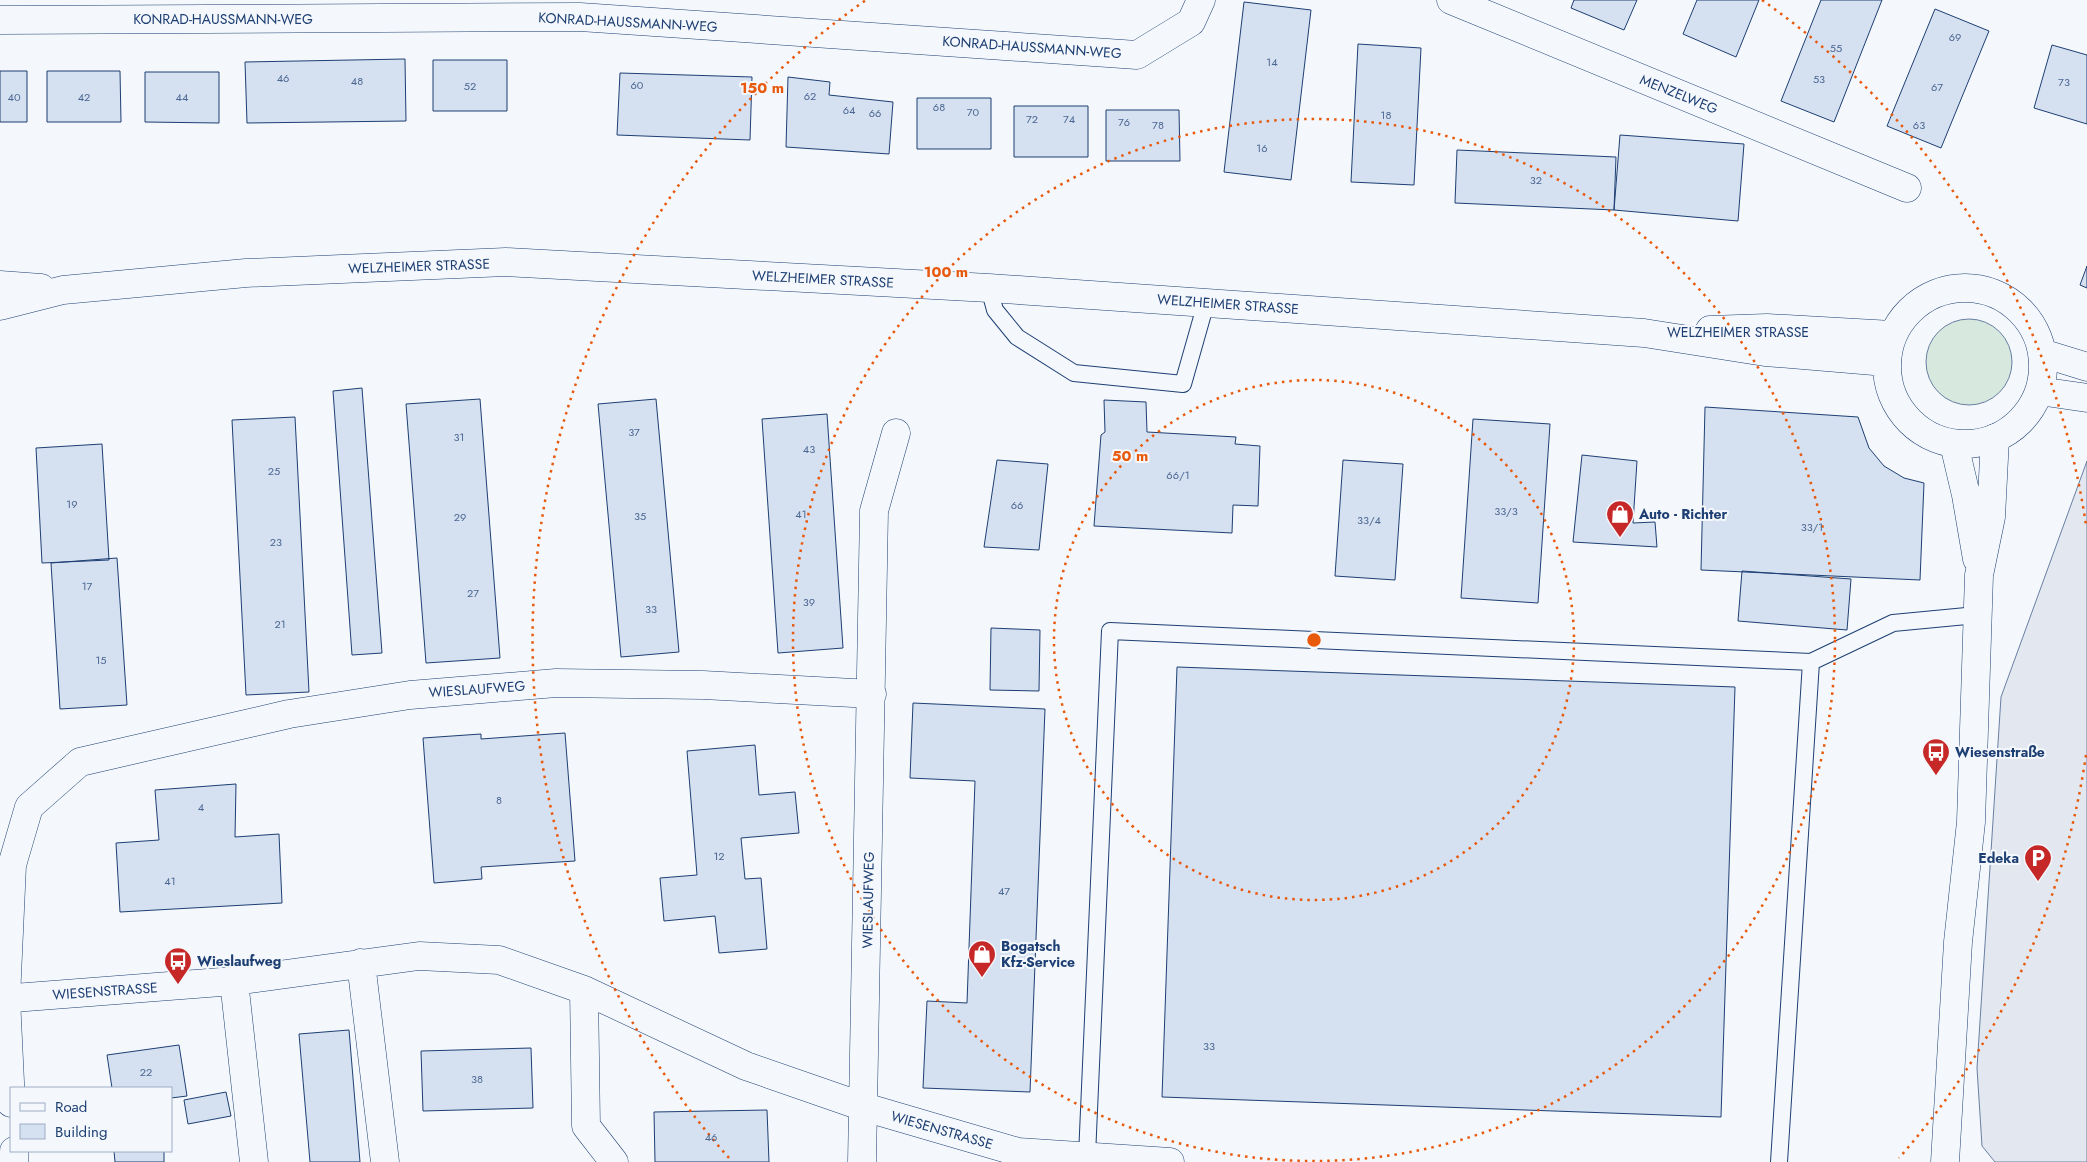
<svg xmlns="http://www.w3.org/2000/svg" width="2087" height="1162" font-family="Jost,sans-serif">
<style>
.green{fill:#d7e8df;stroke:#687fa3}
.parking{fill:#e3e8f0;stroke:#687fa3}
.building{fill:#d5e0f0;stroke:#1d3f73}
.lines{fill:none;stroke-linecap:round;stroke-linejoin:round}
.service-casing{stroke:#1d3f73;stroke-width:18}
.minor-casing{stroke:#1d3f73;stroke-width:29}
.secondary-casing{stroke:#1d3f73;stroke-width:29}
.service{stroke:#f4f7fb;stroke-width:16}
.minor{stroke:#f4f7fb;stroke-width:28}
.secondary{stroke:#f4f7fb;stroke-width:28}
.ring{fill:none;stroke:#e8590c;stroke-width:2.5;stroke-dasharray:2.5 5}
.labels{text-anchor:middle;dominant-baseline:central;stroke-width:4;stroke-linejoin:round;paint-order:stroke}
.number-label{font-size:11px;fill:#4b6792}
.street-label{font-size:14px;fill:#1d3f73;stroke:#f4f7fb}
.poi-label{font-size:14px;font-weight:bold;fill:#1d3f73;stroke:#f4f7fb;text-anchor:start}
.centre{fill:#e8590c;stroke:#f4f7fb;stroke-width:2.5}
.ring-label{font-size:15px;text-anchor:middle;font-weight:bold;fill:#e8590c;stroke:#f4f7fb;stroke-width:4;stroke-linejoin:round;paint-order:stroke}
</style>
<rect width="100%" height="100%" fill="#f4f7fb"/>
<path class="green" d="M1926 362a43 43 0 1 1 86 0a43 43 0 1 1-86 0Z"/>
<path class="parking" d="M 2087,461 L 2087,1162 L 1995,1162 L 1982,1146 L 1977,1068 L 2001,697 Z"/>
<path class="building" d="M 1574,0 L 1637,0 L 1624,30 L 1571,8 Z
M 1697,0 L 1759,0 L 1736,57 L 1683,34 Z
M 1821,0 L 1882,0 L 1834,122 L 1781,101 Z
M 1244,2 L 1311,10 L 1291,180 L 1224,172 Z
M 1935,9 L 1989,31 L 1941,148 L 1887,126 Z
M 1358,44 L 1421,48 L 1414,185 L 1351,182 Z
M 2052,45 L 2087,55 L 2087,124 L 2034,108 Z
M 405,59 L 406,121 L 247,123 L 245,62 Z
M 433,60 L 507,60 L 507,111 L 433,111 Z
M 0,71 L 27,71 L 27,122 L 0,122 Z
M 47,71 L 120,71 L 121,122 L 47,122 Z
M 145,72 L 219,72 L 219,123 L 145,122 Z
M 620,73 L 752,77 L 750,140 L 617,135 Z
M 788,77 L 830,82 L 829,95 L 893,102 L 889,154 L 786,147 Z
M 917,98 L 991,98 L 991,149 L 917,149 Z
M 1014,106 L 1088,106 L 1088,157 L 1014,157 Z
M 1106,110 L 1179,110 L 1180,161 L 1106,161 Z
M 1620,135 L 1744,144 L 1738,221 L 1614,210 Z
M 1457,150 L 1616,157 L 1614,210 L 1455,203 Z
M 2087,266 L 2087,288 L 2080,285 Z
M 362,388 L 382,653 L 352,655 L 333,391 Z
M 480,399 L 500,658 L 426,663 L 406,404 Z
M 656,399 L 679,652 L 621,657 L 598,404 Z
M 1104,400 L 1146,402 L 1147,432 L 1236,437 L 1235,444 L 1260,446 L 1258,506 L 1233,505 L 1232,533 L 1094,526 L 1101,435 L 1105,432 Z
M 1705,407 L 1858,417 L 1869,448 L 1884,466 L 1904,478 L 1924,483 L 1920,580 L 1701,570 Z
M 827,414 L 843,648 L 778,653 L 762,419 Z
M 295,417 L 309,692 L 246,695 L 232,420 Z
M 1473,419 L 1550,424 L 1538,603 L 1461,598 Z
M 102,444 L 109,560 L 42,563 L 36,448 Z
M 1582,455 L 1637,461 L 1633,523 L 1655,522 L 1657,547 L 1573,542 Z
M 997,460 L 1048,464 L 1039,550 L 984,547 Z
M 1343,460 L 1403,464 L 1395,580 L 1335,576 Z
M 117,558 L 127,705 L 60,709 L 51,563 Z
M 1742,571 L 1851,579 L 1847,630 L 1738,621 Z
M 991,628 L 1040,630 L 1039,691 L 990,690 Z
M 1177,667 L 1735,687 L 1721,1117 L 1162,1097 Z
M 913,703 L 1045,709 L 1030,1092 L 923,1088 L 927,1001 L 967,1003 L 975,781 L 910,778 Z
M 565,733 L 575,861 L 481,867 L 482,879 L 434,883 L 423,738 L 481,734 L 481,739 Z
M 755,745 L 759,795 L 795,792 L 799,833 L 741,838 L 745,879 L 761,878 L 767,949 L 719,953 L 715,916 L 664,921 L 660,878 L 697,875 L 687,751 Z
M 236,784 L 235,837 L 279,834 L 282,903 L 120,912 L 116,843 L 159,840 L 155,790 Z
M 349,1030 L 360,1162 L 310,1162 L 299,1034 Z
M 179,1045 L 187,1096 L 171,1098 L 171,1088 L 112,1088 L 107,1055 Z
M 531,1048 L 533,1108 L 423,1111 L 421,1051 Z
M 226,1092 L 231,1116 L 188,1124 L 184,1100 Z
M 767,1110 L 769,1162 L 655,1162 L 654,1112 Z
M 114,1151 L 164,1151 L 164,1162 L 115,1162 Z"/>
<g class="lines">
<g class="service-casing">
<path id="service" d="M 989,288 L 995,310 L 1017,337 L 1074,373 L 1183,384 L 1206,303
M 1811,662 L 1893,623 L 1977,615
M 1087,1156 L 1110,631 L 1811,662 L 1779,1162"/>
</g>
<g class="minor-casing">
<path id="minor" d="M 1451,0 L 1907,188
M 0,20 L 580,17 L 1137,55 L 1191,22 L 1201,0
M 1954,444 L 1966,495 L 1977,559
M 361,963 L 385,1162
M 234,981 L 254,1162
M 584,990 L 586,1126 L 614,1162
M 0,999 L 234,981 L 419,956 L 499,960 L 584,990 L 746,1066 L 864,1107 L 1018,1152 L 1170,1162
M 11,1103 L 6,998 L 12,865 L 29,807 L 80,762 L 289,714 L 410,695 L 556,683 L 703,685 L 872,694
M 14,1151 L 14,1162
M 862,1162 L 874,511 L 896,433
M 1945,1162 L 1958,942 L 1971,822 L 1979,575 L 1991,517 L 1995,438"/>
</g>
<g class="secondary-casing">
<path id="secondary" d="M 0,285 L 41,288
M1887 366a78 78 0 1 1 156 0a78 78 0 1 1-156 0Z
M 0,306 L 63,290 L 246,273 L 506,262 L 989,288 L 1644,333 L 1765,352 L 1886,362
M 1710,330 L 1767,328 L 1892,335
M 2042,353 L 2087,367
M 2039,391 L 2087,398"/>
</g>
<use href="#service" class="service"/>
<use href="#minor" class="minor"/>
<use href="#secondary" class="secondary"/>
</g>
<g class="ring">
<circle cx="1314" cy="640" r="260"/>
<circle cx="1314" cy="640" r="521"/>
<path d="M2086 755A781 781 0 0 1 1899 1158M729 1158A781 781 0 0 1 866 0M1762 0A781 781 0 0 1 2086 525"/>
</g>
<defs>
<g id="shop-pin" transform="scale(1.4375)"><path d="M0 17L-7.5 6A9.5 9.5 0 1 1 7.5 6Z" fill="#c62828" stroke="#f4f7fb"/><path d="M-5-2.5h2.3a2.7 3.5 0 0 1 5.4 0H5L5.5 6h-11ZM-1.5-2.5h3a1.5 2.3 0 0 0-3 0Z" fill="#fff"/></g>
<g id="bus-pin" transform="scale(1.4375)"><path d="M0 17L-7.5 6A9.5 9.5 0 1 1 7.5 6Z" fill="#c62828" stroke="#f4f7fb"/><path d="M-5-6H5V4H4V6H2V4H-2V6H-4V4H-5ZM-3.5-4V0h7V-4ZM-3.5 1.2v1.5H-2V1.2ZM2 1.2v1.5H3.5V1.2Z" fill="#fff"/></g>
<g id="parking-pin" transform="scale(1.4375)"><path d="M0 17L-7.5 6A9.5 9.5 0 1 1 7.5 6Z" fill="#c62828" stroke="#f4f7fb"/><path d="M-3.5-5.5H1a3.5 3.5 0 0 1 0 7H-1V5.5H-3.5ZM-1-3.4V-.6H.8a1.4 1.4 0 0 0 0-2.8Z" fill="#fff"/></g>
</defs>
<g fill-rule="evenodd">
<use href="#shop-pin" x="1620" y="514"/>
<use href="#bus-pin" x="1936" y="752"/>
<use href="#parking-pin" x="2038" y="858"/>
<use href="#shop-pin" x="982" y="954"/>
<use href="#bus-pin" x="178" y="961"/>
</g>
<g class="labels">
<g class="number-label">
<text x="1955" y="37">69</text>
<text x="1836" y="48">55</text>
<text x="1272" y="62">14</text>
<text x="283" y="78">46</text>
<text x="1819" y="79">53</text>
<text x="357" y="81">48</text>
<text x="2064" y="82">73</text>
<text x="637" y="85">60</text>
<text x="470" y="86">52</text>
<text x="1937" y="87">67</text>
<text x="810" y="96">62</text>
<text x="14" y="97">40</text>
<text x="84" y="97">42</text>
<text x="182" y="97">44</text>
<text x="939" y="107">68</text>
<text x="849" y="110">64</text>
<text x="973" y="112">70</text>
<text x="875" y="113">66</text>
<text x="1386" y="115">18</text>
<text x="1032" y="119">72</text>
<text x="1069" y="119">74</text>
<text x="1124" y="122">76</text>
<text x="1158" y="125">78</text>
<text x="1919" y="125">63</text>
<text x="1262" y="148">16</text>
<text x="1536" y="180">32</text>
<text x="634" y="432">37</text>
<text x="459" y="437">31</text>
<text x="809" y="449">43</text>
<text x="274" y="471">25</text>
<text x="1178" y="475">66/1</text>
<text x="72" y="504">19</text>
<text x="1017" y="505">66</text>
<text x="1506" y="511">33/3</text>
<text x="801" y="514">41</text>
<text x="640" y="516">35</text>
<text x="460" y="517">29</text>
<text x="1369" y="520">33/4</text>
<text x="1812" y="527">33/1</text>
<text x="276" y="542">23</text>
<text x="87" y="586">17</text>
<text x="473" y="593">27</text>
<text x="809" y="602">39</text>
<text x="651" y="609">33</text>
<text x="280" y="624">21</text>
<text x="101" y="660">15</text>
<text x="499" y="800">8</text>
<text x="201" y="807">4</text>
<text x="719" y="856">12</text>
<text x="170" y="881">41</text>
<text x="1004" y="891">47</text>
<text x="1209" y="1046">33</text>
<text x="146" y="1072">22</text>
<text x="477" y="1079">38</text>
<text x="711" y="1137">46</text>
</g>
<g class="street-label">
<text x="223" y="19">KONRAD-HAUSSMANN-WEG</text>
<text transform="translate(628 22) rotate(3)">KONRAD-HAUSSMANN-WEG</text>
<text transform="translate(1032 47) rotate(4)">KONRAD-HAUSSMANN-WEG</text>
<text transform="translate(1679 94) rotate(22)">MENZELWEG</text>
<text transform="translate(419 266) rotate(-2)">WELZHEIMER STRASSE</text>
<text transform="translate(823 279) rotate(3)">WELZHEIMER STRASSE</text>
<text transform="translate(1228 304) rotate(4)">WELZHEIMER STRASSE</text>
<text x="1738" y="332">WELZHEIMER STRASSE</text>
<text transform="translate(477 689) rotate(-4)">WIESLAUFWEG</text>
<text transform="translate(868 900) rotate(-89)">WIESLAUFWEG</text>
<text transform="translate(105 991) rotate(-4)">WIESENSTRASSE</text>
<text transform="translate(942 1130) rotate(16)">WIESENSTRASSE</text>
</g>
<g class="poi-label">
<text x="1639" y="514">Auto - Richter</text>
<text x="1955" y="752">Wiesenstraße</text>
<text x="2019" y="858" text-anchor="end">Edeka</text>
<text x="1001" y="946">Bogatsch<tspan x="1001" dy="16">Kfz-Service</tspan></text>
<text x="197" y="961">Wieslaufweg</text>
</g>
</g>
<circle cx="1314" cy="640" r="8" class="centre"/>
<g class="ring-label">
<text x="762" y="93">150 m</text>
<text x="946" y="277">100 m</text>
<text x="1130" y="461">50 m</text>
</g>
<rect x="10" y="1087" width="162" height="65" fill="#f4f7fb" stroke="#9eadc5"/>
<rect x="20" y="1103" width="25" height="8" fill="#f4f7fb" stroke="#9eadc5"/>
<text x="55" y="1112" font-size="15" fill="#1d3f73">Road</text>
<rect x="20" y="1124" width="25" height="15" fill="#d5e0f0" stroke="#9eadc5"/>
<text x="55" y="1137" font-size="15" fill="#1d3f73">Building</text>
</svg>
